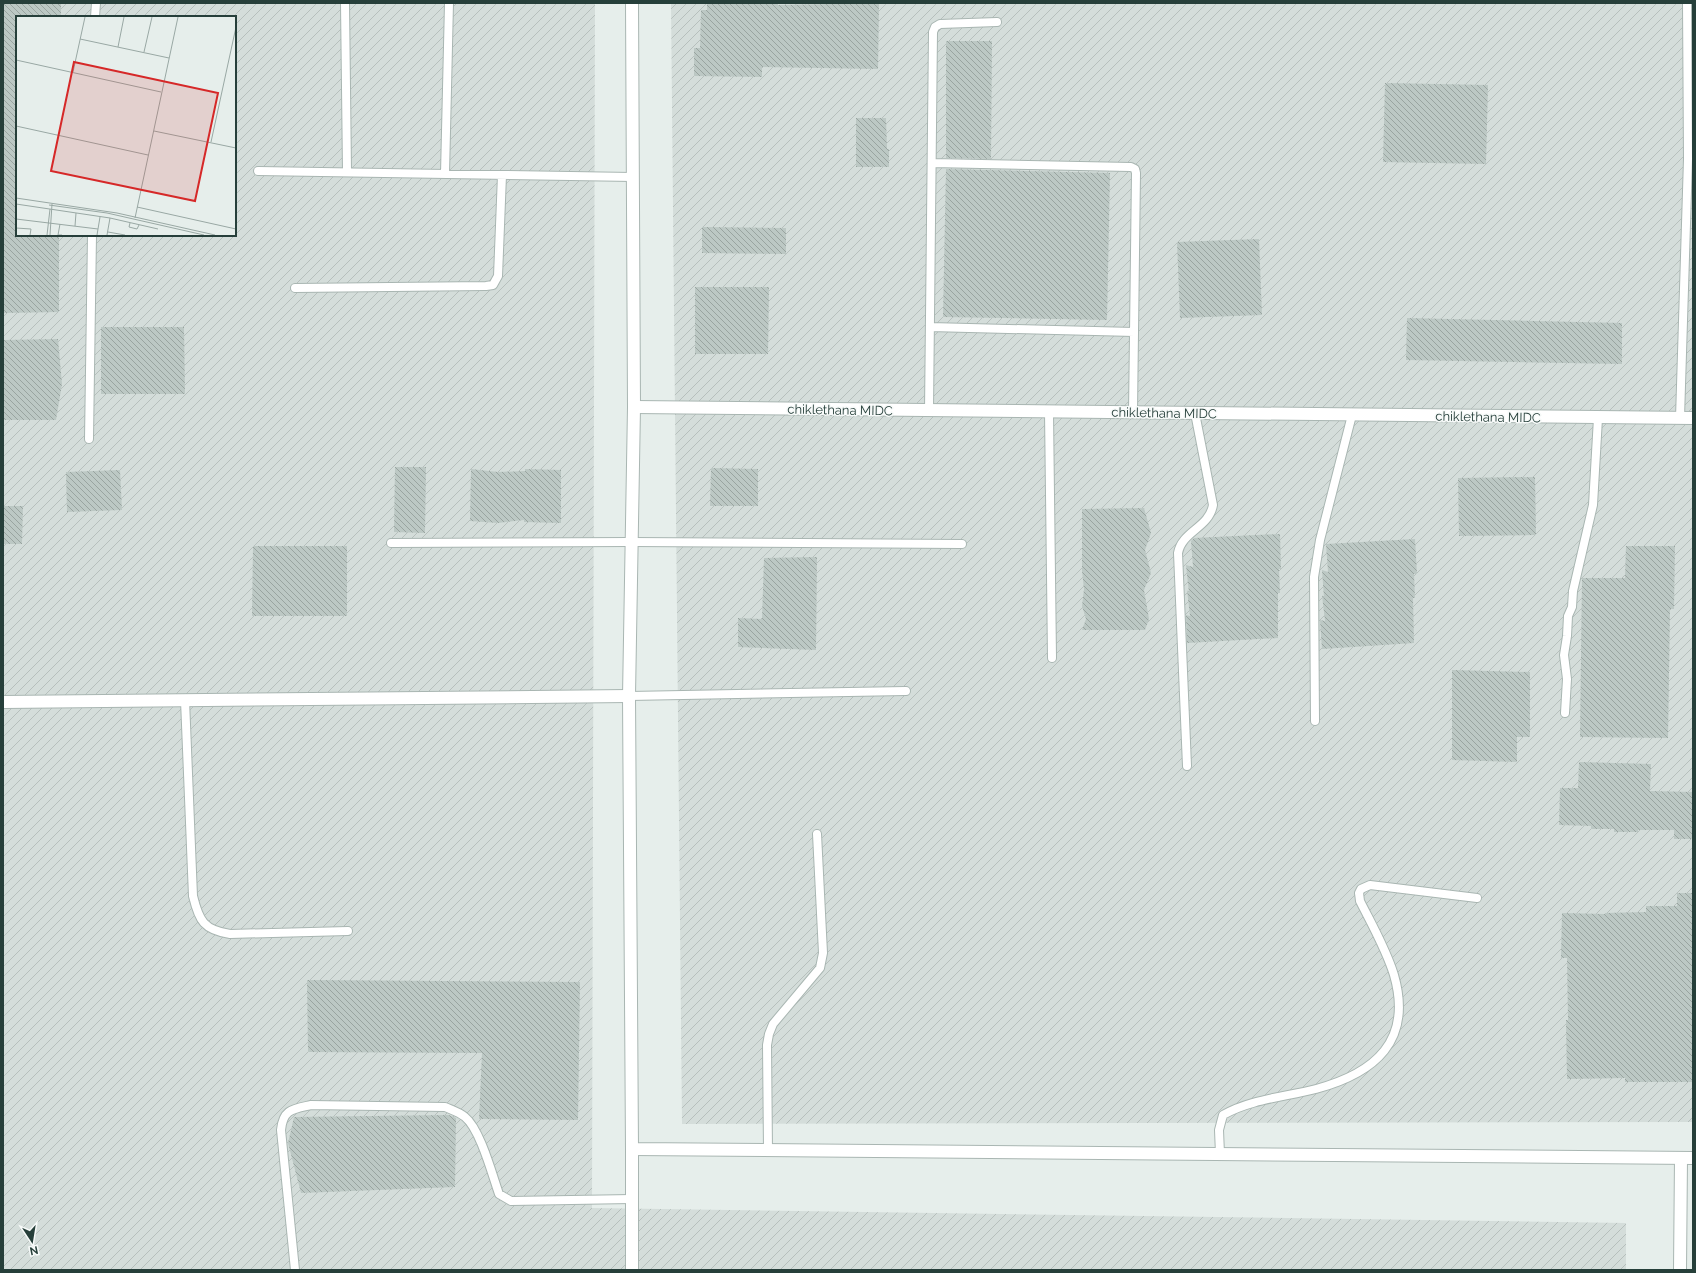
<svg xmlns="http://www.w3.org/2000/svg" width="1696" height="1273" font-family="Raleway,sans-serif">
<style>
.industrial{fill:url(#industrial-furrows);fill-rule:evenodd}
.building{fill:url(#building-back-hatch)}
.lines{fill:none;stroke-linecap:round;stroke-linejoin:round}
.service-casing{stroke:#a9b6b2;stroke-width:10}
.minor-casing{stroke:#a9b6b2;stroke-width:14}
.tertiary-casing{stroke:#a9b6b2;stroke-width:14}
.service{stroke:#fff;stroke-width:8}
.minor{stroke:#fff;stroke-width:12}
.tertiary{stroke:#fff;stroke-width:12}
.labels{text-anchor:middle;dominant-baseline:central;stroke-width:3;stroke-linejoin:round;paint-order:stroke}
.street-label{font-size:13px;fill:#263f3a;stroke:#f7faf9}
.inset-road{fill:none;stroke:#99a8a4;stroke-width:1}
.view{fill:#d62828;fill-opacity:0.15;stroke:#d62828;stroke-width:2}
.inset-edge{fill:none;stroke:#263f3a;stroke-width:2}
</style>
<defs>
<pattern id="industrial-furrows" width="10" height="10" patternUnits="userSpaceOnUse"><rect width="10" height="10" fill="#d4ddda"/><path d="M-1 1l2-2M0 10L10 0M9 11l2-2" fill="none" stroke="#b6bfbc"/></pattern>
<pattern id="building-back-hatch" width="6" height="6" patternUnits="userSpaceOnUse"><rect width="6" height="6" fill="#bcc8c4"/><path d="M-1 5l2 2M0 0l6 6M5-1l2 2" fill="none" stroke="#99a4a0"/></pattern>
</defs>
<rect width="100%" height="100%" fill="#e6eeeb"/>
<path class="industrial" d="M 3,3 L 595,3 L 592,1208 L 1626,1223 L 1626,1270 L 3,1270 ZM 17,17 L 235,17 L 235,235 L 17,235 Z
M 671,3 L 1693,3 L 1693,1122 L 682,1124 Z"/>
<path class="building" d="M 3,3 L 61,3 L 61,17 L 17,17 L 17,235 L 59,235 L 59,312 L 3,313 Z
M 707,3 L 778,3 L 778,5 L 879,3 L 878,69 L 762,67 L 762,77 L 694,76 L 694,48 L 700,48 L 701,10 L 707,10 Z
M 946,41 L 992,41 L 991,159 L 946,158 Z
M 1385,83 L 1488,85 L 1486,164 L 1383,162 Z
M 856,118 L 886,118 L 887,149 L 889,149 L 889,167 L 856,167 Z
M 946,169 L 1110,173 L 1107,320 L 943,317 Z
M 702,227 L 786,228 L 786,254 L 702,253 Z
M 1259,239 L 1262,315 L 1180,318 L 1177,242 Z
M 695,287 L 769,287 L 768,354 L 695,354 Z
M 1407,318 L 1622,323 L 1622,364 L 1406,360 Z
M 101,327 L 184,327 L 185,394 L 101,394 Z
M 58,339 L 62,384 L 56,420 L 3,420 L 3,340 Z
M 395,467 L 426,467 L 425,533 L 394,532 Z
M 711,468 L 758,469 L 758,506 L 710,506 Z
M 471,469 L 498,472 L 525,471 L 525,469 L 561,470 L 561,523 L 524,522 L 524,520 L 498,523 L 470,521 Z
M 120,470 L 122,510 L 67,512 L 66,472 Z
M 1535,477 L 1536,535 L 1459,536 L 1458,478 Z
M 3,506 L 23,506 L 22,544 L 3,544 Z
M 1144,508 L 1151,533 L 1145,550 L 1151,573 L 1144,590 L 1149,619 L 1145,630 L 1082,630 L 1086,619 L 1082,606 L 1084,589 L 1082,571 L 1082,509 Z
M 1280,534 L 1281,569 L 1279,569 L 1280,593 L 1278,593 L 1278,638 L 1187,643 L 1186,615 L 1190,616 L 1187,590 L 1189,593 L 1186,565 L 1193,567 L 1191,541 L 1194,538 Z
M 1415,539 L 1417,574 L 1414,574 L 1415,598 L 1413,598 L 1414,643 L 1322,649 L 1320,620 L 1325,621 L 1322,595 L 1324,598 L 1322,570 L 1328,572 L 1326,544 Z
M 253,546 L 347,546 L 347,616 L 252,616 Z
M 1626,546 L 1675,546 L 1674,609 L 1670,609 L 1668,738 L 1580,737 L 1582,578 L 1625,578 Z
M 817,557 L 816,650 L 738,647 L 738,618 L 762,619 L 764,558 Z
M 1452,670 L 1530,672 L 1530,737 L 1517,737 L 1517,762 L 1452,760 Z
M 1579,762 L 1651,764 L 1650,791 L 1693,792 L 1693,839 L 1674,839 L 1674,830 L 1638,830 L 1638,832 L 1614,832 L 1614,829 L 1591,829 L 1591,826 L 1559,825 L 1560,788 L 1578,788 Z
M 1677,893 L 1693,893 L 1693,1082 L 1625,1082 L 1625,1078 L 1567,1079 L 1566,1020 L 1568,1020 L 1567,958 L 1561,958 L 1562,913 L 1605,914 L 1605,913 L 1646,912 L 1646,906 L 1677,906 Z
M 307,980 L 580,982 L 578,1120 L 479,1119 L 482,1053 L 308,1052 Z
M 449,1115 L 456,1118 L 455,1187 L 301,1193 L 288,1143 L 294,1117 Z"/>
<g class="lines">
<g class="service-casing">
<path id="service" d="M 345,3 L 347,172
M 95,17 L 96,3
M 932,163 L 1131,167 L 1135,169 L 1136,173 L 1133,413
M 258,171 L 633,177
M 445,174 L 449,3
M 295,288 L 486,286 L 493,285 L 498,276 L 502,175
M 930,327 L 1134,332
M 929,411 L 933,32 L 935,27 L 940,24 L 997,22
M 1049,412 L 1052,658
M 1680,418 L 1688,159 L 1687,3
M 89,439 L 92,235
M 391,543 L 631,542 L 962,544
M 629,696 L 906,691
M 185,700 L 193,896 C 199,921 204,930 230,934 L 348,931
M 1565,713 L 1567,679 L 1564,655 L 1567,636 L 1568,616 L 1572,607 L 1573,591 L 1593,505 L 1598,418
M 1315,721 L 1314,577 L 1320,540 L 1352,415
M 1187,766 L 1178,553 C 1182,531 1209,528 1213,505 L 1195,413
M 768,1151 L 767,1045 L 769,1034 L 773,1024 L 820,968 L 823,953 L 817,834
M 1220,1154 L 1219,1130 L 1223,1115 C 1251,1099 1285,1097 1316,1089 C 1375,1073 1413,1041 1394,975 C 1386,949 1372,925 1360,901 L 1359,893 L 1361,889 L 1370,885 L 1477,898
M 295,1270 L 281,1130 C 283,1109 293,1109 311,1105 L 445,1107 C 452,1110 459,1112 465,1117 C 480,1129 492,1174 499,1194 L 511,1201 L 632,1199"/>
</g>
<g class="minor-casing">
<path id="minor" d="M 634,407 L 1693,418
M 3,702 L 629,696
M 632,1149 L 632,1270
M 1680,1270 L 1681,1158"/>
</g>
<g class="tertiary-casing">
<path id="tertiary" d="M 632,3 L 634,407 L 629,696 L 632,1149 L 1693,1158"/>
</g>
<use href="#service" class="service"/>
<use href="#minor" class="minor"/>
<use href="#tertiary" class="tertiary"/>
</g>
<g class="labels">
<g class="street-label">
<text transform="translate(840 410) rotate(1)">chiklethana MIDC</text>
<text transform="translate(1164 413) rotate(1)">chiklethana MIDC</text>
<text transform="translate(1488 417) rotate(1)">chiklethana MIDC</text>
</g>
</g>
<g transform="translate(16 16)">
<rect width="220" height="220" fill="#e6eeeb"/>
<path class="inset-road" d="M 64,23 L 153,42M 102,31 L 108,1M 128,36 L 136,1M 0,44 L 145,76M 57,56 L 69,1M 0,110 L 132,139M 138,115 L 220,132M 195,126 L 220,11M 0,182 L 101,197 L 199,219M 0,188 L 94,202 L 142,213M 33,189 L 91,197 L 188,219M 121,191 L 220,213M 119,202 L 162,1M 0,203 L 82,213M 114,207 L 113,211 L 121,213 L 123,209M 44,208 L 42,219 L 46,219M 59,210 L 60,197M 0,212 L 15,213 L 14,219M 92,216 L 109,219M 31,219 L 34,193M 34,219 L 36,188M 81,219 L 84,201M 91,219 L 94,202"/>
<path class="view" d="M 58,46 L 202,77 L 179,185 L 35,155 Z"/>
<rect width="220" height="220" class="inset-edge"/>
</g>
<rect width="1696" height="1273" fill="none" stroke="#263f3a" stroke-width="8"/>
<g transform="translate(32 1241) rotate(168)" stroke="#f7faf9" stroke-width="3" paint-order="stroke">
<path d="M0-3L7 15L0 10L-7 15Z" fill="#263f3a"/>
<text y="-6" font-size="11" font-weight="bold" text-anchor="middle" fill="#263f3a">N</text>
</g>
</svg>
